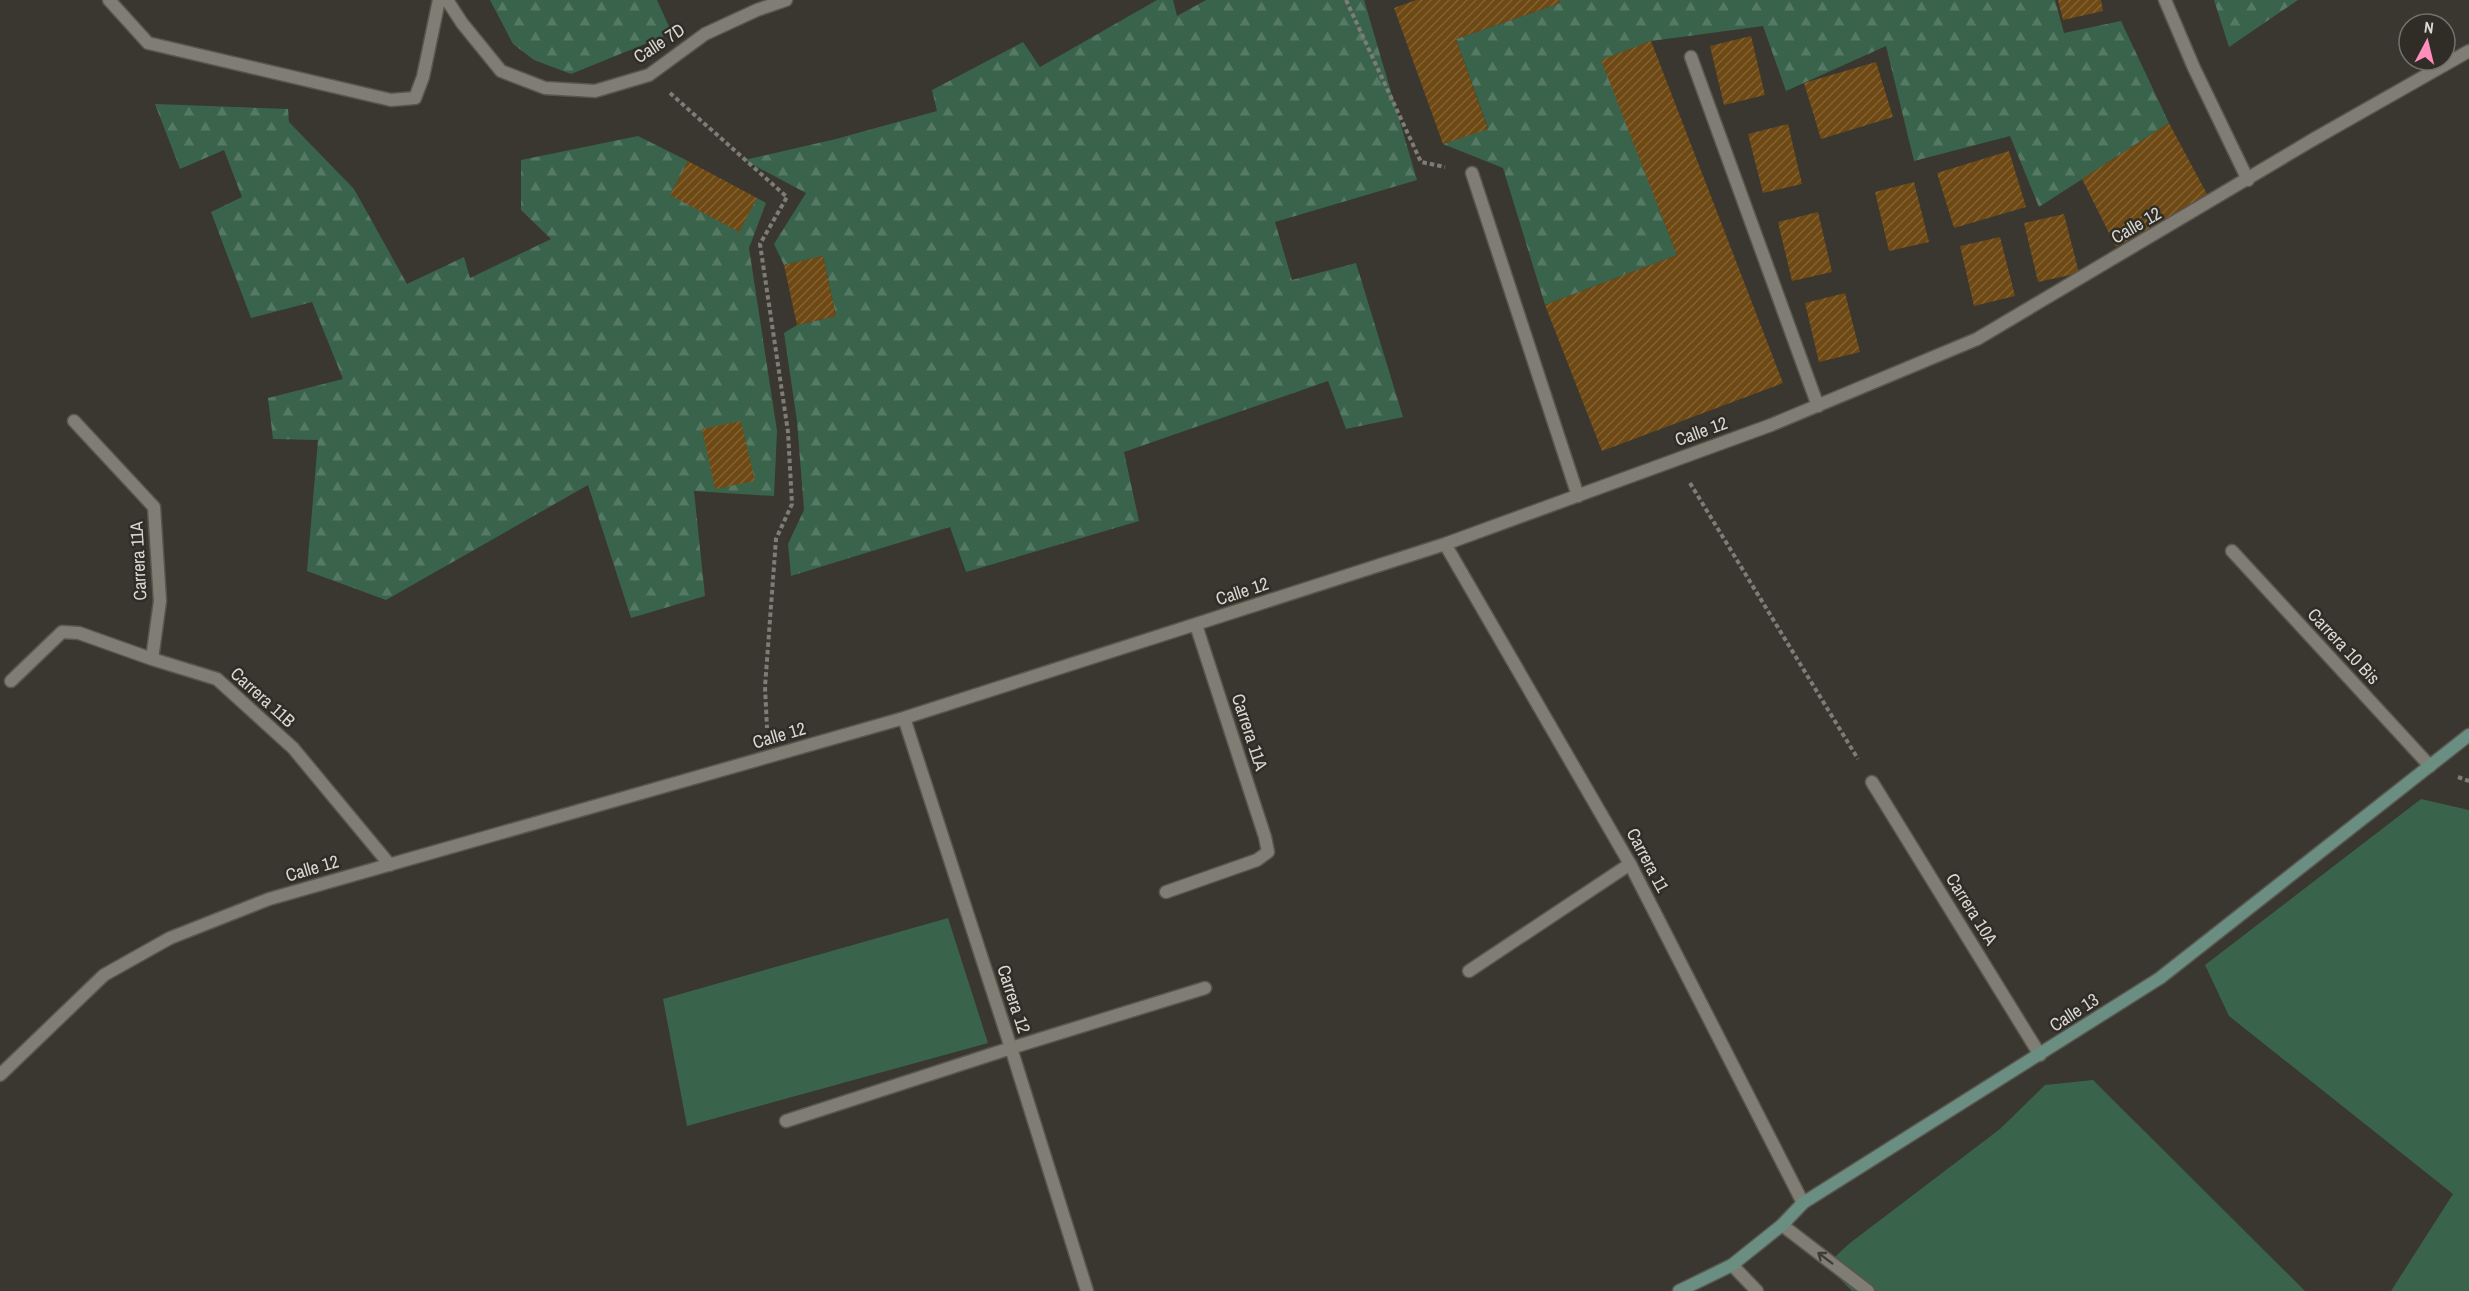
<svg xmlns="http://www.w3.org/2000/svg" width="2469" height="1291" font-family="'Archivo Narrow',sans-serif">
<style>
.green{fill:#39644b}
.forest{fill:url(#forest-firs)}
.building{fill:url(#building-hatch)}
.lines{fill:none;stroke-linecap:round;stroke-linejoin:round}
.lane-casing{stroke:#58564f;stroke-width:15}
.street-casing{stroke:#58564f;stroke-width:15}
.secondary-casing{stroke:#58564f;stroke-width:15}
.path{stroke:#7e7c76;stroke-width:4;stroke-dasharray:4.5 3;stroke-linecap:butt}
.lane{stroke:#807d75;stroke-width:12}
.street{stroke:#807d75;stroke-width:12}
.secondary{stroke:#6a8f82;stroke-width:12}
.oneway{stroke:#3f3d35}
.labels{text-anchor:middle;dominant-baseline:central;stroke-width:5;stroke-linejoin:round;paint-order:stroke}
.street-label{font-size:18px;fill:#d9d7d3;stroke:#2f2d25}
</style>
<defs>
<pattern id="forest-firs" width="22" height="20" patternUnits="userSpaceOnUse" patternTransform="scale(1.5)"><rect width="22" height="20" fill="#39644b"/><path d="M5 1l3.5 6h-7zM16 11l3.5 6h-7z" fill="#557964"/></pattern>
<pattern id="building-hatch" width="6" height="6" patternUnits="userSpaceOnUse" patternTransform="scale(1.5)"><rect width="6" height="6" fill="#6e4914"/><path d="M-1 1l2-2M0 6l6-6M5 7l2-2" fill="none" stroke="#826235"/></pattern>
</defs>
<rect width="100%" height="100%" fill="#39372f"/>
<path class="green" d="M 2421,799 L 2469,810 L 2469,1291 L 2391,1291 L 2453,1194 L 2229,1016 L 2205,965 Z
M 948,918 L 988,1043 L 687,1126 L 663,999 Z
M 2093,1080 L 2305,1291 L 1852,1291 L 1826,1265 L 1850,1243 L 2000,1129 L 2045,1085 Z"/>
<path class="forest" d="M 490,0 L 657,0 L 672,33 L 571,74 L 534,60 L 513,44 Z
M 1157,0 L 1173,0 L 1177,16 L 1206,0 L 1364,0 L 1417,180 L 1275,222 L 1292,280 L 1356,263 L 1403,417 L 1346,429 L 1328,381 L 1124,452 L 1139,521 L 966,572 L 950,527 L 791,576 L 788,544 L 804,510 L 797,421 L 784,333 L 797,325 L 836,316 L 823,256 L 784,265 L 774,244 L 806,193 L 744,160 L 836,139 L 937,111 L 932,90 L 1023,42 L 1040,67 Z
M 1559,0 L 2055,0 L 2064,33 L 2121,21 L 2169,123 L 2039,207 L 2010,136 L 1914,161 L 1886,46 L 1786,91 L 1763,26 L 1651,41 L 1602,60 L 1677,255 L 1545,305 L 1503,168 L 1443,144 L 1488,128 L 1456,39 L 1560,3 Z
M 2214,0 L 2298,0 L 2229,47 Z
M 155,104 L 288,109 L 289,122 L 354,189 L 407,284 L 464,257 L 470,278 L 551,239 L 521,210 L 521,160 L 638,136 L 688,161 L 671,194 L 757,198 L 766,203 L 749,248 L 777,431 L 774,496 L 694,491 L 705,596 L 631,618 L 588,485 L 386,600 L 307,571 L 318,440 L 273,439 L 268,398 L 343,379 L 312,302 L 251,318 L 211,212 L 242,197 L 224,150 L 180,169 Z"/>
<path class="building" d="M 1416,0 L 1559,0 L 1560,3 L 1456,39 L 1488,129 L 1443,144 L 1394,8 Z
M 2058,0 L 2101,0 L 2103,11 L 2063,20 Z
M 1751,36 L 1765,95 L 1724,105 L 1710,46 Z
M 1651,41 L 1783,383 L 1602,451 L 1545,305 L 1677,255 L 1601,60 Z
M 1876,62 L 1893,117 L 1821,139 L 1804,83 Z
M 2169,123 L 2208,196 L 2116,247 L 2082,179 Z
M 1788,124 L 1802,184 L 1763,193 L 1748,134 Z
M 2009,151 L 2026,207 L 1954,228 L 1937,173 Z
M 688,161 L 757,198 L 739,232 L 670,195 Z
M 1914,182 L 1929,242 L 1889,251 L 1875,192 Z
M 1818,212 L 1832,272 L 1792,281 L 1778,222 Z
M 2064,214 L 2079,273 L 2038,282 L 2024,223 Z
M 2000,237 L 2015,296 L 1974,306 L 1960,246 Z
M 823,256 L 836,316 L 797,325 L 784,265 Z
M 1845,293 L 1860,352 L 1819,362 L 1805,303 Z
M 741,421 L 755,481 L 715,489 L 702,429 Z"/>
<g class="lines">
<g class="lane-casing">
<path id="lane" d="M 1469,971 L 1630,864
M 1011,1048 L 1205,988"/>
</g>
<g class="street-casing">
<path id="street" d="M 109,0 L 148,43 L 391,100 L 415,98 L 423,77 L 439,0
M 447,0 L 462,23 L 501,71 L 545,88 L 595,91 L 649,75 L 705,34 L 757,10 L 786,0
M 2165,0 L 2194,68 L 2248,180
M 1691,57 L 1818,406
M 1472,173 L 1578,496
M 74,421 L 154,507 L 160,601 L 152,659
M 1445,544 L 1630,864 L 1803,1203
M 2232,551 L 2430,766
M 11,681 L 62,632 L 79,633 L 152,659 L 217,679 L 293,748 L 390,865
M 904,718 L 1011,1048 L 1087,1291
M 1872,782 L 2040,1055
M 1166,892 L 1257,860 L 1268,852 L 1265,837 L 1196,625
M 0,1075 L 104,975 L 170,938 L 269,899 L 904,718 L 1445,544 L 1771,425 L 1977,339 L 2314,139 L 2469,51
M 786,1121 L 1011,1048
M 1782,1225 L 1868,1291
M 1732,1265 L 1757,1291"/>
</g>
<g class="secondary-casing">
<path id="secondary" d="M 1679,1291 L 1732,1265 L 1782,1225 L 1803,1203 L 2160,978 L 2469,735"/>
</g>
<path class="path" d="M 1346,0 L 1421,162 L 1445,167
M 670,93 L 787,197 L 760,244 L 788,432 L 792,504 L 776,539 L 765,687 L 767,728
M 1690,483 L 1858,759
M 2458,777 L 2469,781"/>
<use href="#lane" class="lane"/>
<use href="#street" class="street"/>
<use href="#secondary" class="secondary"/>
</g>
<defs><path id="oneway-shaft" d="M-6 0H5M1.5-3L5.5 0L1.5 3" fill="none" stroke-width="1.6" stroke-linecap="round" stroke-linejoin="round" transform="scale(1.5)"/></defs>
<use class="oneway" href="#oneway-shaft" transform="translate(1825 1258) rotate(-143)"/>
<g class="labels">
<g class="street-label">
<text transform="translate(659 43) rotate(-33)">Calle 7D</text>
<text transform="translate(2136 225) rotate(-30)">Calle 12</text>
<text transform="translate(1701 431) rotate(-20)">Calle 12</text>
<text transform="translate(138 561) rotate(-93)">Carrera 11A</text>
<text transform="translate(1242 591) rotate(-18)">Calle 12</text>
<text transform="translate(2344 646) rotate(47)">Carrera 10 Bis</text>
<text transform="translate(263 697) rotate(42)">Carrera 11B</text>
<text transform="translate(1250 732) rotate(72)">Carrera 11A</text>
<text transform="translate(779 735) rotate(-16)">Calle 12</text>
<text transform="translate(1648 860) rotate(62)">Carrera 11</text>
<text transform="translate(312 868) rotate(-16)">Calle 12</text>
<text transform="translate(1972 909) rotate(58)">Carrera 10A</text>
<text transform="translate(1014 999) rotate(72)">Carrera 12</text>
<text transform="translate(2074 1012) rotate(-33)">Calle 13</text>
</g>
</g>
<g transform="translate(2427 42) rotate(7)"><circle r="28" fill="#2f2d25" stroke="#73716b" stroke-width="1.5"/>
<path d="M0-4.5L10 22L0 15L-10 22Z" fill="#fe8ebc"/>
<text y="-9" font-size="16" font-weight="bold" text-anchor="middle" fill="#d9d7d3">N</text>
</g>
</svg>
